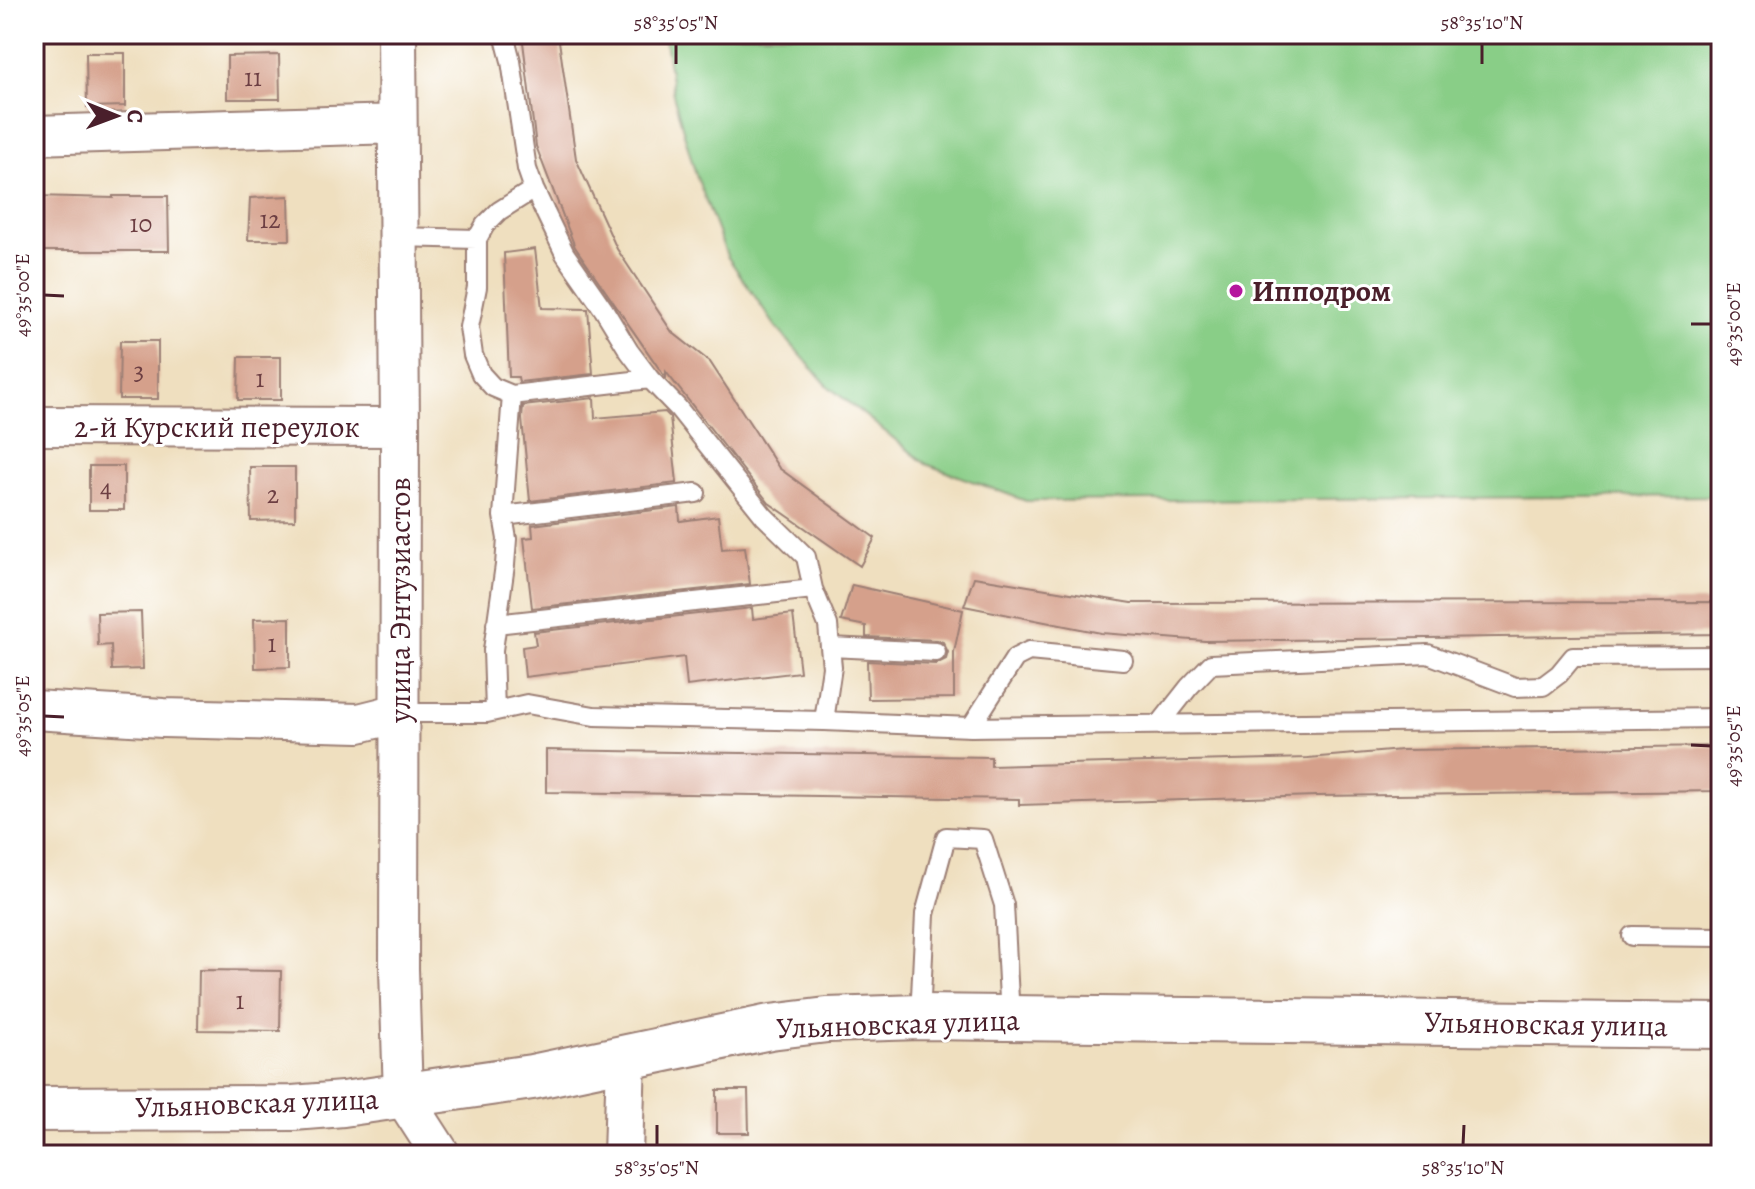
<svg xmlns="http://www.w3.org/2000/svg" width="1755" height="1189" font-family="Alegreya,serif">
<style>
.green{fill:#89ce87;stroke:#6a7659;stroke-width:2}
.building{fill:#d5a08b}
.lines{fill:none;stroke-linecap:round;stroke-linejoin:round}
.service-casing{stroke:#9c7f75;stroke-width:22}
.minor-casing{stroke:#9c7f75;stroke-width:42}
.secondary-casing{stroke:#9c7f75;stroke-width:48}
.service{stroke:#fff;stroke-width:18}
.minor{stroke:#fff;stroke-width:38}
.secondary{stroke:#fff;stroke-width:44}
.ticks{fill:none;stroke:#4a1f2b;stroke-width:3}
.poi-dot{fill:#b5179e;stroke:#fff;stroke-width:3}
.labels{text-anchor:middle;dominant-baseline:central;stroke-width:6;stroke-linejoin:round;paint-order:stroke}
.number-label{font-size:26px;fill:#6d3f43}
.poi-label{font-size:30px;font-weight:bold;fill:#4a1f2b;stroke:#fff;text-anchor:start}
.street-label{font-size:30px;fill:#4a1f2b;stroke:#fff}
.neatline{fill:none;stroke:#4a1f2b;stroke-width:3}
.ticks-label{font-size:20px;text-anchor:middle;fill:#4a1f2b}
</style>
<rect width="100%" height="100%" fill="#fff"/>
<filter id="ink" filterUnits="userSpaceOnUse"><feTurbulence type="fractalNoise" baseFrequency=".0125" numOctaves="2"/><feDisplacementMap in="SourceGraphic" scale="16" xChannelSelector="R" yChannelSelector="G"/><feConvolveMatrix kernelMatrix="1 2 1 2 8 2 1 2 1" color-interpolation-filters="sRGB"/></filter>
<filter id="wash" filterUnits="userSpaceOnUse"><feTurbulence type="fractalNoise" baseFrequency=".006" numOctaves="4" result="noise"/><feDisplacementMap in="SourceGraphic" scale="32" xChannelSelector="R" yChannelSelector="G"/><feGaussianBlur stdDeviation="1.8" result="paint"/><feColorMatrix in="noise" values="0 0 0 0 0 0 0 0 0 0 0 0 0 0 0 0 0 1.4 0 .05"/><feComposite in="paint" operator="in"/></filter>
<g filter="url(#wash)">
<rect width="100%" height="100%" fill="#efdfbf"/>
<path class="green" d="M 664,34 L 1721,34 L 1721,496 L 1026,501 L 926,464 L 828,386 L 776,327 L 727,256 L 695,172 L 673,94 Z"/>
<g id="blocks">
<path class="building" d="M 522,34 L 558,34 L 576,159 L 617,249 L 672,332 L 710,362 L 779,468 L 875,538 L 860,566 L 769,503 L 666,372 L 666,378 L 665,377 L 575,247 L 536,146 Z
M 86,53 L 125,53 L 125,106 L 87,107 Z
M 279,55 L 280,99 L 227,99 L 227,56 Z
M 34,196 L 113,198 L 113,196 L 168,196 L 169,251 L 34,251 Z
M 289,196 L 290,240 L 248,240 L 250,198 Z
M 535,249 L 542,308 L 588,309 L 593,374 L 519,382 L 518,377 L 509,377 L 504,253 Z
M 120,341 L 158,341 L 158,399 L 119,399 Z
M 239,357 L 281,357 L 281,400 L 238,400 Z
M 594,398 L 595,418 L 665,412 L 670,417 L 677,483 L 530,501 L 522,419 L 523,406 Z
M 89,466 L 124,466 L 124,510 L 89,510 Z
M 250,467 L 295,467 L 295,520 L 251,521 Z
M 679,507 L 680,521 L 718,516 L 722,549 L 745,547 L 750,584 L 532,608 L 524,538 L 533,537 L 532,525 Z
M 974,577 L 1131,603 L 1721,602 L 1721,634 L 1205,641 L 1101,633 L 964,606 Z
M 852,585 L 963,610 L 954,652 L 954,698 L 868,699 L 867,661 L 936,664 L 946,659 L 948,652 L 943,642 L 937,640 L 866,637 L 866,626 L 841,621 Z
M 752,608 L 753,619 L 793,614 L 800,672 L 687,686 L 684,657 L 525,677 L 522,647 L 536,645 L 534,632 Z
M 141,612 L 143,669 L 112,670 L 111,645 L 98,646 L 97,613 Z
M 290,618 L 290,667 L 255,668 L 254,619 Z
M 1721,746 L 1721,791 L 1316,796 L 1019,805 L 1019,799 L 546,792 L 546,750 L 991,757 L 991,766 L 1308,758 L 1402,750 Z
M 199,970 L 281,971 L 280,1031 L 198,1030 Z
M 717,1090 L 748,1090 L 749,1133 L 717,1133 Z"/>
</g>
</g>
<g filter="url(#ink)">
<use href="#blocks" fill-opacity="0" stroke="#9c7f75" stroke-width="2"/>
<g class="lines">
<g class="service-casing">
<path id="service" d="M 504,34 L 511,61 L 527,169 L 534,189 L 565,254 L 604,310 L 629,351 L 650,379 L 512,395 L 493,387 L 481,374 L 473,355 L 469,327 L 477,287 L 477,239 L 485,225 L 499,211 L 534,189
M 398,237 L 477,239
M 650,379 L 678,408 L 764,516 L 806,557 L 813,589 L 828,625 L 830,647 L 832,667 L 824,721
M 503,516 L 696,493
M 496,624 L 813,589
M 830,647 L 936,652
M 495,711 L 493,650 L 505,565 L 507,539 L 503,516 L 512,395
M 399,713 L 487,713 L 527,704 L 594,716 L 824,721 L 971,727 L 1721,718
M 1159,725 L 1189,687 L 1211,664 L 1428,654 L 1515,687 L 1543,686 L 1559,674 L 1573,657 L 1721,656
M 971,727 L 1015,658 L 1029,651 L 1123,660
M 1632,936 L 1721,937
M 920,1017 L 925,914 L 946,837 L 983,839 L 1004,905 L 1010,1018"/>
</g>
<g class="minor-casing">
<path id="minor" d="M 397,34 L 400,427 L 399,969 L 403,1096 L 441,1155
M 34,135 L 397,124
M 34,426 L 400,427
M 34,710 L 163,718 L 359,723 L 399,713
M 623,1155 L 626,1057"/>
</g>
<g class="secondary-casing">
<path id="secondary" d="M 34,1109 L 293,1108 L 343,1104 L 532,1077 L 770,1027 L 827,1020 L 920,1017 L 1721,1026"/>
</g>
<use href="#service" class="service"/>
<use href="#minor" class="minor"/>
<use href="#secondary" class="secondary"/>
</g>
</g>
<path class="ticks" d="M 676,64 L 676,44M 1482,64 L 1482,44M 44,295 L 64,296M 1691,324 L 1711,324M 44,716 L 64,717M 1691,745 L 1711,746M 657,1145 L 657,1125M 1463,1145 L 1464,1125"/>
<circle class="poi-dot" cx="1236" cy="291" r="8"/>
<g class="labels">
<g class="number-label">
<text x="253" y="77">11</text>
<text x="270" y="219">12</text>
<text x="141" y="223">10</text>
<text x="139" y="370">3</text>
<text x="260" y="378">1</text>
<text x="106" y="488">4</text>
<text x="273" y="494">2</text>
<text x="272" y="643">1</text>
<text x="240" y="1000">1</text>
</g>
<g class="poi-label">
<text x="1252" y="291">Ипподром</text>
</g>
<g class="street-label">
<text x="217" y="427">2-й Курский переулок</text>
<text transform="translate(400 600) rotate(-90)">улица Энтузиастов</text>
<text transform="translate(898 1024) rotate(-2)">Ульяновская улица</text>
<text transform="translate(1546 1024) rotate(1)">Ульяновская улица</text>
<text transform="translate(257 1103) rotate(-2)">Ульяновская улица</text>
</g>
</g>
<rect width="1755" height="1189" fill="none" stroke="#fff" stroke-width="88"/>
<g transform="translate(116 116) rotate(91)" stroke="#ffffff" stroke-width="6" paint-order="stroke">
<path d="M0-6L14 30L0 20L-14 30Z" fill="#4a1f2b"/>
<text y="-12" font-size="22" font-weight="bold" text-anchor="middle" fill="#4a1f2b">С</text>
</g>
<rect x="44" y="44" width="1667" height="1101" class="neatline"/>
<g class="ticks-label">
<text x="676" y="29">58°35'05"N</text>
<text x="1482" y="29">58°35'10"N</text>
<text transform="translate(22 295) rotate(-90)" y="7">49°35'00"E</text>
<text transform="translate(1733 324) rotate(-90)" y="7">49°35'00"E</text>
<text transform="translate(22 716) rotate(-90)" y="7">49°35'05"E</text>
<text transform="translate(1733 746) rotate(-90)" y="7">49°35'05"E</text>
<text x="657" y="1174">58°35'05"N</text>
<text x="1463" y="1174">58°35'10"N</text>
</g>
</svg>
